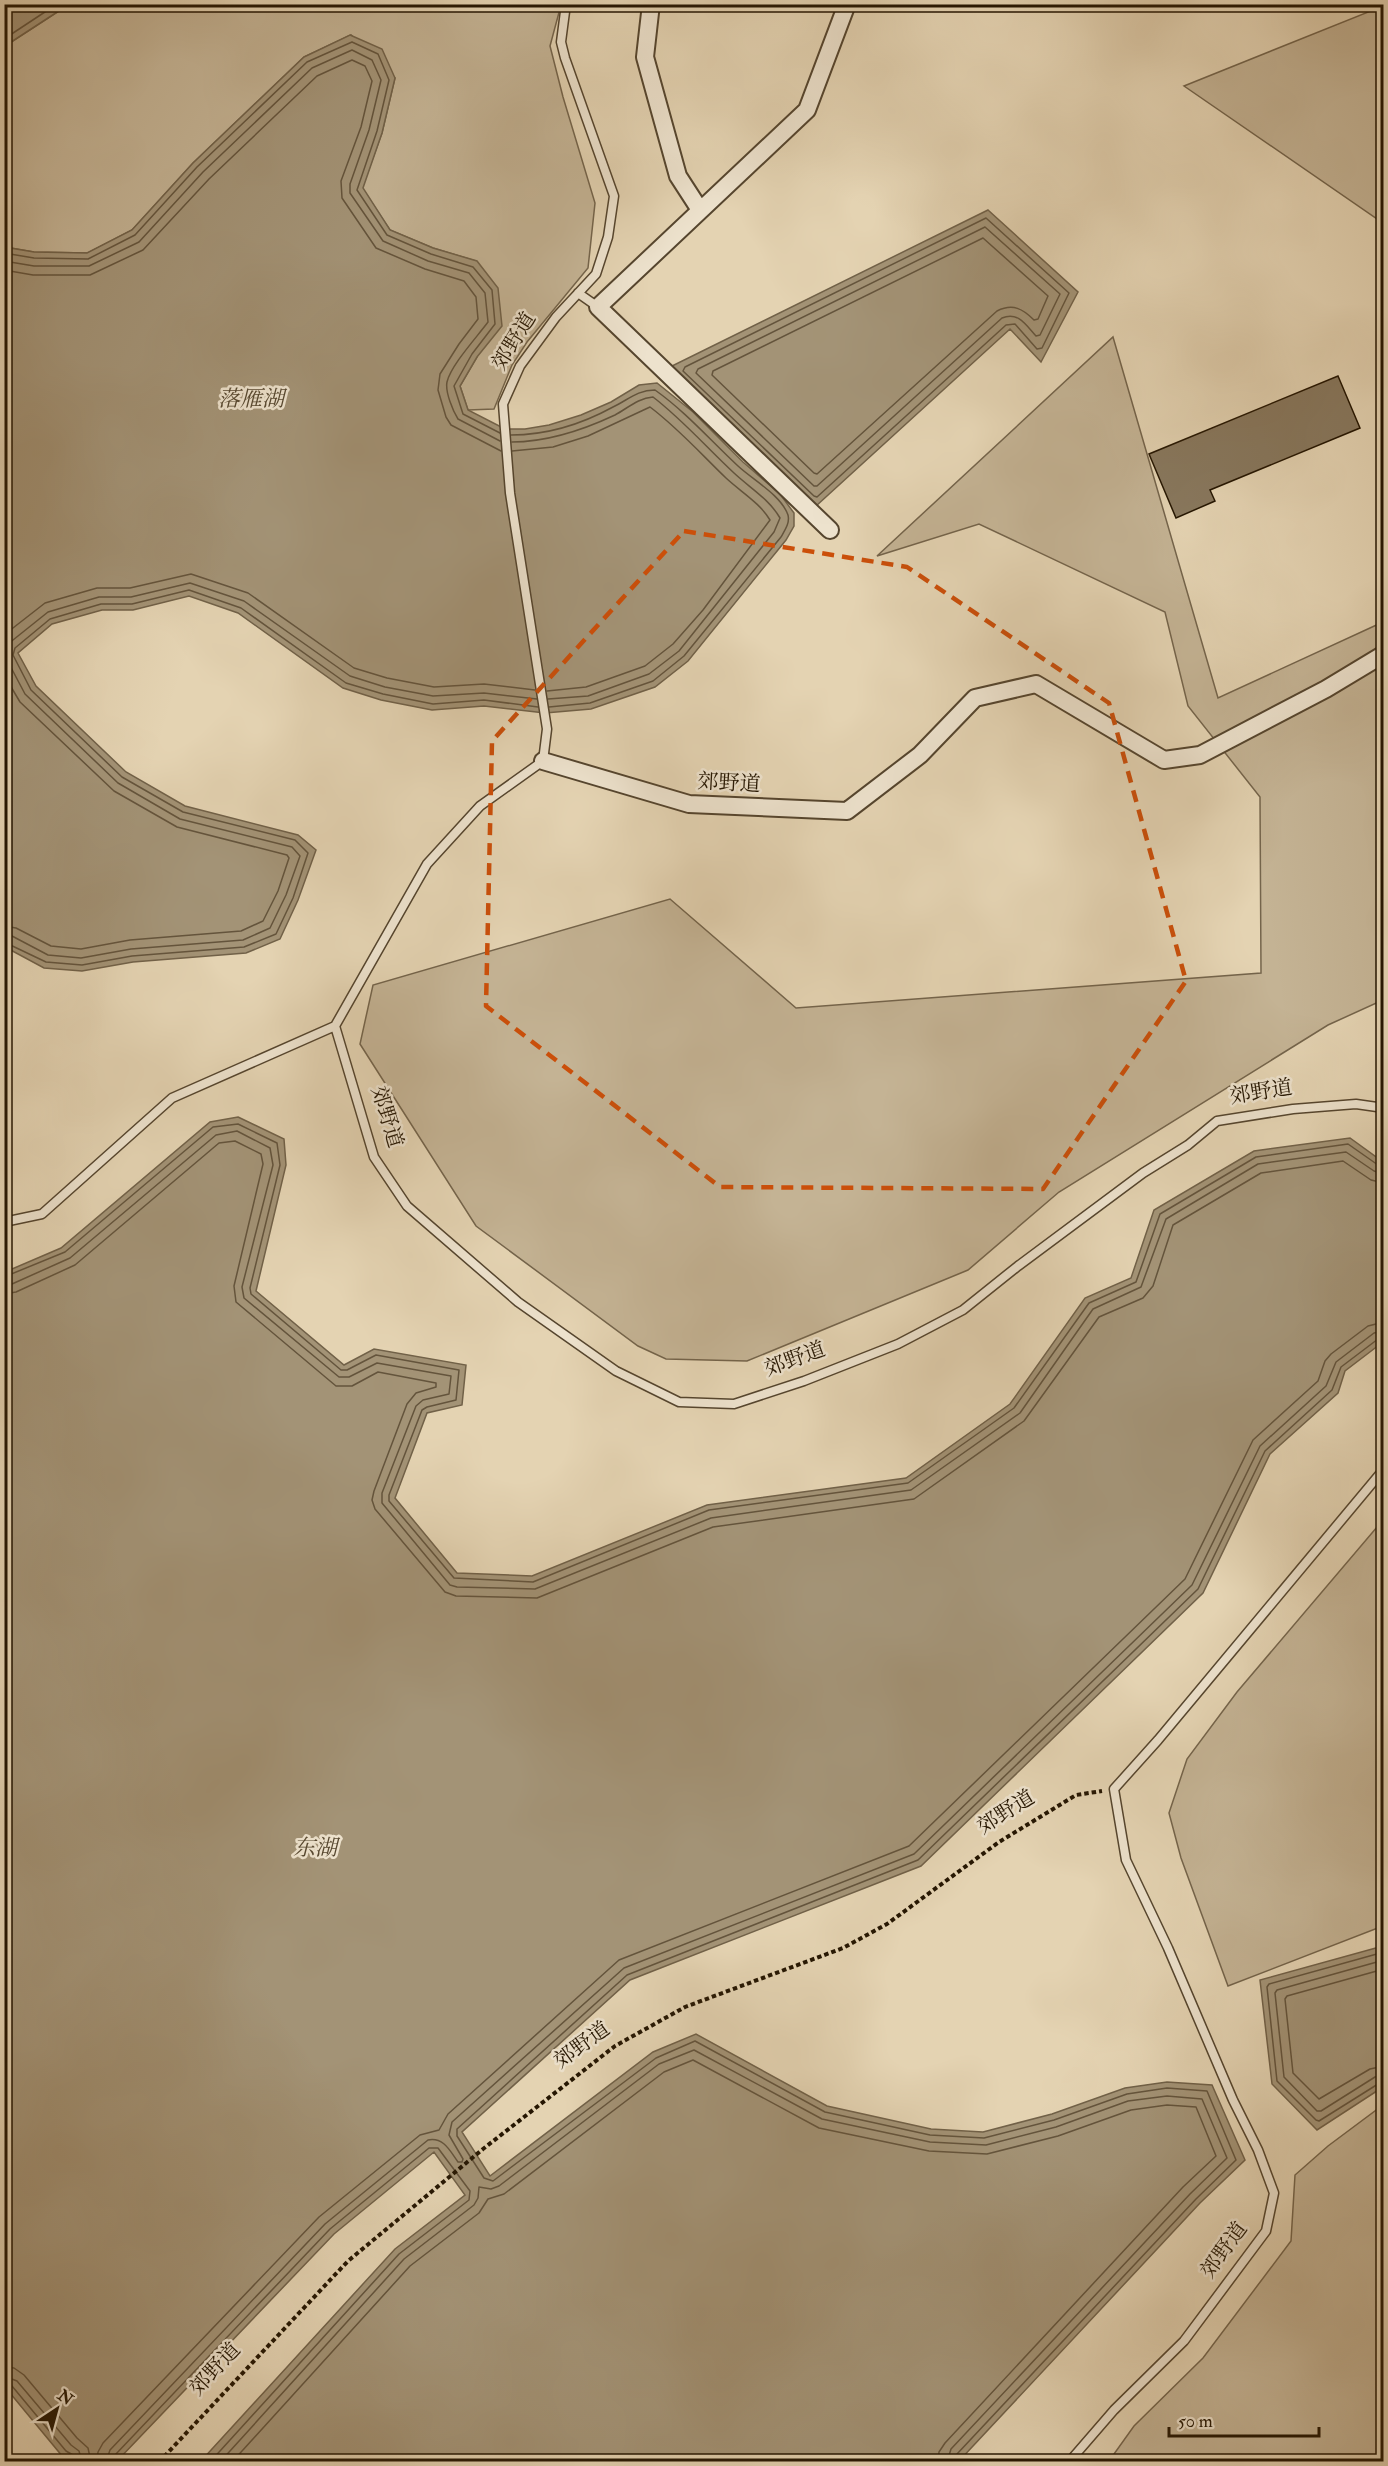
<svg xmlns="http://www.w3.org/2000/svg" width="1388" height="2466" font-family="'IM FELL Double Pica','Noto Serif SC',serif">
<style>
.green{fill:#c4b394;stroke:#74644b;stroke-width:1.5}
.water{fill:#a39376;stroke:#716148;stroke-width:1.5}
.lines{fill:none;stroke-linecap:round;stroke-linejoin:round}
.shore{stroke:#64543c;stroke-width:1.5}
.building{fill:#88785e;stroke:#251602;stroke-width:1.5}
.lane-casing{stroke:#55452e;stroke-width:11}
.street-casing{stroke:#55452e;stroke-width:20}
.path{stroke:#251602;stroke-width:4;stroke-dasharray:4.5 3;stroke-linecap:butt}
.lane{stroke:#ede2cd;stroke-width:8}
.street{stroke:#ede2cd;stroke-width:16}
.marked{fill:none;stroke:#cb4f0a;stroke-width:4.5;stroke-dasharray:12 8;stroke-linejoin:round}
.labels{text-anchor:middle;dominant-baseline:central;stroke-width:5;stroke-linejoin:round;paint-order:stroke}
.street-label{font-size:21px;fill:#251602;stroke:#ede2cd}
.water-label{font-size:22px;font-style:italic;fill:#574830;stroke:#ede2cd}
</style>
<rect width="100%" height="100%" fill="#e4d3b2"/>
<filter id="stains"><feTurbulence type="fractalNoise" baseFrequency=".00333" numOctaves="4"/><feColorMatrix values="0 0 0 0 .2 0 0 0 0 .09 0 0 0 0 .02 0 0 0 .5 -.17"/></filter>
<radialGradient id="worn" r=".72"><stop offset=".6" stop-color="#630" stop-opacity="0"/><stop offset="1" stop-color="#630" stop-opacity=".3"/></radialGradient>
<path class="green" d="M 68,5 L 561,5 L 550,46 L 563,97 L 595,203 L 588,268 L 527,342 L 512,365 L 494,409 L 468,410 L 460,386 L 477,357 L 476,261 L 433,248 L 390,230 L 362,188 L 382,133 L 395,78 L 351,35 L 304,57 L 193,163 L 132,230 L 88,253 L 34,252 L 5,247 L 5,46 Z
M 1383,6 L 1383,223 L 1184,86 Z
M 1113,337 L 1218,698 L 1383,622 L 1383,1000 L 1328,1025 L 1059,1192 L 968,1270 L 747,1361 L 666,1359 L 638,1346 L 476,1226 L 360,1044 L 373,985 L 670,899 L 796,1008 L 1261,973 L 1260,797 L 1188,706 L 1165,612 L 979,524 L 877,556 Z
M 1383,1520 L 1383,1926 L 1228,1986 L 1181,1858 L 1169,1813 L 1187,1759 L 1237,1692 Z
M 1383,2105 L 1383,2461 L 1109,2461 L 1134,2426 L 1203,2358 L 1291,2241 L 1295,2175 L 1328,2146 Z"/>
<path class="water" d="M 5,4 L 68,4 L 68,5 L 5,46 Z
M 350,35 L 382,49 L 395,78 L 382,133 L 363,188 L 390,230 L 433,248 L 477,261 L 498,288 L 502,326 L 477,357 L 460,386 L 468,410 L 505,429 L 525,429 L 549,425 L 581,415 L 611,402 L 639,385 L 657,383 L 693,412 L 743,462 L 780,494 L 794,513 L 794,526 L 786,540 L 688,661 L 655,687 L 591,709 L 545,713 L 484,706 L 432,710 L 381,700 L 343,688 L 238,613 L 189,596 L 133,610 L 102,610 L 52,624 L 18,653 L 36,686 L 126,772 L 185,806 L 298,835 L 316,850 L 298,900 L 280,939 L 246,953 L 133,962 L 82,971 L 44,968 L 5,947 L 4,247 L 34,252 L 87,253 L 132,230 L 193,163 L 304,57 Z
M 988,210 L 1078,292 L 1041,362 L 1010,329 L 816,506 L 670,367 Z
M 238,1117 L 284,1139 L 286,1165 L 256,1291 L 344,1365 L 374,1349 L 466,1365 L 462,1405 L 427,1413 L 395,1498 L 457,1573 L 532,1576 L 707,1505 L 906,1478 L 1010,1404 L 1085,1298 L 1131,1278 L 1154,1210 L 1254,1151 L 1350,1138 L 1383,1162 L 1383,1342 L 1345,1371 L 1338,1393 L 1270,1454 L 1203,1593 L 921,1866 L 630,1980 L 462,2132 L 490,2176 L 653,2052 L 696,2034 L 827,2106 L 931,2129 L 983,2132 L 1052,2114 L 1125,2088 L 1167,2082 L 1212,2085 L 1245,2160 L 1200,2203 L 959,2461 L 201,2461 L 395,2249 L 465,2195 L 434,2152 L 334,2234 L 117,2461 L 74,2461 L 63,2457 L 5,2387 L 5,1272 L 61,1248 L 210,1122 Z
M 1383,1946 L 1383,2087 L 1317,2130 L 1272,2084 L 1260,1980 Z"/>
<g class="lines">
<path class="shore" d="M 4,39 L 57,4
M 986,218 L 1069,293 L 1042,348 L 1037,349 L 1015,324 L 1006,325 L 817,497 L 814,496 L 683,371 L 685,367 Z
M 985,227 L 1060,294 L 1040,335 L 1036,336 C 1026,325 1018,311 1002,318 L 817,486 L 814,486 L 696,373 L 698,369 Z
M 983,238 L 1048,296 L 1038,319 L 1034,320 C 1023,309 1013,303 997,311 L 817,474 L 814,473 L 712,375 L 713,371 Z
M 4,253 L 34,258 L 88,259 L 135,235 L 197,167 L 307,62 L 352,42 L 378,54 L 389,80 L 377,131 L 357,190 L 387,235 L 431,254 L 473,267 L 492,290 L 495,324 L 472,354 L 454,386 L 463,414 L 500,433
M 4,261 L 34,266 L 89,266 L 139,242 L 203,172 L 312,68 L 352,50 L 372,60 L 381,80 L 369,130 L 350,184 L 350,193 L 383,241 L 428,261 L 469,273 L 485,293 L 488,322 C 477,337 451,365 447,382 C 445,392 453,411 458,419 L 500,441
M 4,270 L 33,275 L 90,275 L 143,250 L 209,179 L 317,76 L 352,60 L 365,66 L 372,81 L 361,127 L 341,181 L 342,198 L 376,248 L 425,269 L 464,281 L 476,297 L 478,319 L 459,344 L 440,374 L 438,390 L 446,417 L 451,425 L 501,451
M 511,435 C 546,435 582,424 613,407 C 628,400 637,390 655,390 C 686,412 710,440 738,466 C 753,480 781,495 788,515 C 790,523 785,530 781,537 L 684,656 L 653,681 L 590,703 L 549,707
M 512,442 C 548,442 583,430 615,415 C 628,408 638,398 653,397 C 683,420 707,448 734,473 C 750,488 769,499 780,518 L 774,532 L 679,651 L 649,674 L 588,696 L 548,699
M 512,451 L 553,447 L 588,436 L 650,407 C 678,428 701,454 726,478 C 741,492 760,503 770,520 L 703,610 L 673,644 L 645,666 L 586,687 L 547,691
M 4,635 L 45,603 L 97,588 L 130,588 L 191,574 L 248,593 L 354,668 L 387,678 L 434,687 L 484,684 L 535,690
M 4,675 L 20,702 L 114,791 L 177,827 L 287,855 L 289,858 L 278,891 L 263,921 L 241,931 L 130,940 L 81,949 L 51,946 L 16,928 L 4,926
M 4,935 L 12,936 L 48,955 L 81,958 L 131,949 L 243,940 L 270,928 L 286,895 L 300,856 L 292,847 L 180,819 L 118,783 L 25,694 L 6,658 L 8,644 L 48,612 L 99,597 L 131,597 L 190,583 L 244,601 L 350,676 L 385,687 L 433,696 L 484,693 L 537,699
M 4,942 L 46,962 L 82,965 L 132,956 L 244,947 L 276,934 L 293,898 L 308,853 L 295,840 L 183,812 L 122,777 L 31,690 L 13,655 L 15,648 L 50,619 L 101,604 L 132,604 L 189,590 L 241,608 L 346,683 L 383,694 L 433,704 L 484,700 L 538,707
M 4,1277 L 65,1252 L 213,1127 L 238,1124 L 277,1143 L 280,1165 L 250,1288 L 251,1294 L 341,1370 L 347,1370 L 376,1355 L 459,1370 L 456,1400 L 427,1407 L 422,1410 L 389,1495 L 389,1501 L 454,1578 L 533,1582 L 709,1510 L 908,1483 L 1014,1408 L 1089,1303 L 1136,1282 L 1160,1214 L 1256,1157 L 1348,1144 L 1378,1165 L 1384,1166
M 4,1285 L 12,1284 L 70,1258 L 216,1135 L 237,1131 L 270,1148 L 273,1165 L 242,1287 L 244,1298 L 339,1377 L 349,1377 L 377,1363 L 451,1376 L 449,1394 L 423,1400 L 416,1406 L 382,1493 L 382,1503 L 450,1585 L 457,1587 L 535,1589 L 711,1518 L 911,1490 L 1020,1413 L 1093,1309 L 1141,1287 L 1166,1219 L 1258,1164 L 1346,1152 L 1374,1171 L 1384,1174
M 4,1294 L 16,1292 L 75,1265 L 219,1143 L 235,1141 L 261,1154 L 263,1164 L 234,1286 L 236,1302 L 336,1386 L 352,1386 L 378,1372 L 436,1383 L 436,1387 L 416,1393 L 407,1404 L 374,1491 L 372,1500 L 375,1509 L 445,1592 L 456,1596 L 537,1598 L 713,1527 L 914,1499 L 1024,1421 L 1099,1317 L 1143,1298 L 1153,1286 L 1173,1225 L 1261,1173 L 1343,1161 L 1371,1180 L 1384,1183
M 1384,1952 L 1269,1984 L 1267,1987 L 1277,2081 L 1316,2120 L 1319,2121 L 1378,2084 L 1384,2083
M 1384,1960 L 1277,1990 L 1275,1993 L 1284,2077 L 1317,2111 L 1321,2111 L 1375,2077 L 1384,2075
M 1384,1969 L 1287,1996 L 1285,1999 L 1293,2073 L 1319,2099 L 1370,2069 L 1384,2066
M 4,2367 L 14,2368 L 24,2375 L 77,2438 L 88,2448 L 91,2462
M 4,2376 L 17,2381 L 71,2445 L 79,2451 L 82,2462
M 4,2384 L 12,2386 L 66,2451 L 73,2455 L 74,2462
M 97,2462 L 98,2452 L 103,2443 L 319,2217 L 420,2135 L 439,2130 L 448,2114 L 619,1960 L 909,1846 L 1185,1579 L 1253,1440 L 1318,1381 L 1325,1361 L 1331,1354 L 1368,1326 L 1384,1322
M 106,2462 L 110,2450 L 325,2224 L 428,2140 C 444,2137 450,2151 458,2162 L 462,2162 L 463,2159 L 449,2135 L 452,2122 L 624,1968 L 914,1854 L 1192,1585 L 1260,1446 L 1326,1386 L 1336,1362 L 1374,1333 L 1384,1331
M 113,2462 L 115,2455 L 330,2229 L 429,2148 L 438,2148 L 470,2191 L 469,2200 L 399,2254 L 210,2462
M 220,2462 L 404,2259 L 474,2205 L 478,2198 L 479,2187 L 491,2189 L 499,2186 L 659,2064 L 694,2050 L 822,2119 L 930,2142 L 986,2145 L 1056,2127 L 1128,2101 L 1167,2096 L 1202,2099 L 1227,2158 L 1190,2194 L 951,2449 L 947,2462
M 232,2462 L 410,2266 L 479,2213 L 488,2199 L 504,2194 L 664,2072 L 693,2060 L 819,2128 L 929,2151 L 987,2154 L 1058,2136 L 1131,2110 L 1167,2105 L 1196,2107 L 1216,2156 L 1183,2187 L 945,2443 L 939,2452 L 938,2462
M 954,2462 L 957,2454 L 1196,2199 L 1236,2160 L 1207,2091 L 1167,2088 L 1127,2094 L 1054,2120 L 984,2138 L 930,2135 L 825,2112 L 695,2041 L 656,2058 L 493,2181 L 484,2178 L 457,2136 L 457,2129 L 627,1975 L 918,1860 L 1198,1589 L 1265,1451 L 1332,1390 L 1341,1367 L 1378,1339 L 1384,1338"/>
</g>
<path class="building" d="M 1338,376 L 1360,428 L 1210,490 L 1215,501 L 1176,518 L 1149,454 Z"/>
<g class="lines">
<g class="lane-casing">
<path id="lane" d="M 578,293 L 598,307
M 335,1026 L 374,1157 L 407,1206 L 518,1302 L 616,1371 L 679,1402 L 734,1404 L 804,1381 L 898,1344 L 963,1310 L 1018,1266 L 1143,1173 L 1188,1145 L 1217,1121 L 1293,1109 L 1356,1104 L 1384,1108
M 4,1222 L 42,1214 L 172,1098 L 335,1026 L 427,864 L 480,806 L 543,761 L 547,729 L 510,493 L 503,404 L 520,366 L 556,317 L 596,274 L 608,237 L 614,196 L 565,58 L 561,42 L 566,4
M 1069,2462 L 1114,2410 L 1184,2341 L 1266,2231 L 1274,2193 L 1258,2150 L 1233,2100 L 1168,1948 L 1126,1860 L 1114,1789 L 1158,1740 L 1384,1469"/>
</g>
<g class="street-casing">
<path id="street" d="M 651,4 L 645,57 L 678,176 L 700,210
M 830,530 L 598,307 L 807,110 L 847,4
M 543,761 L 689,804 L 847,811 L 920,755 L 975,698 L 1036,684 L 1164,760 L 1200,755 L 1326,689 L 1384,654"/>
</g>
<path class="path" d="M 159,2462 L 348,2261 L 483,2149 L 615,2046 L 685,2007 L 843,1948 L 887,1924 L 999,1842 L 1076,1795 L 1102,1791"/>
<use href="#lane" class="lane"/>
<use href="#street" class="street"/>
</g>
<path class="marked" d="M 684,531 L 907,567 L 1109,703 L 1186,981 L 1043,1189 L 720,1187 L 486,1006 L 492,741 Z"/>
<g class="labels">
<g class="street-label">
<text transform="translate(514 341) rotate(-58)">郊野道</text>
<text transform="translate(729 783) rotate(3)">郊野道</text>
<text transform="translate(1261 1092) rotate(-9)">郊野道</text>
<text transform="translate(387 1117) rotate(73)">郊野道</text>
<text transform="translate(795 1359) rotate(-20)">郊野道</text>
<text transform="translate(1006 1812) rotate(-32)">郊野道</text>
<text transform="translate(582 2045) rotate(-36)">郊野道</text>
<text transform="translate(1224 2250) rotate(-54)">郊野道</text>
<text transform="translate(215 2369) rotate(-47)">郊野道</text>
</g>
<g class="water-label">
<text x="251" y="399">落雁湖</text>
<text x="315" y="1848">东湖</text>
</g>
</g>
<rect width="1388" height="2466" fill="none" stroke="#e4d3b2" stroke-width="24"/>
<rect x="6" y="6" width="1376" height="2454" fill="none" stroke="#251602" stroke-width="3"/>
<rect x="12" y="12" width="1364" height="2442" fill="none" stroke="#251602" stroke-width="1.5"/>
<g transform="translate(57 2409) rotate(36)" stroke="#ede2cd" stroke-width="4.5" paint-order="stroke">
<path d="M0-4.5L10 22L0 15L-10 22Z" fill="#251602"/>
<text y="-9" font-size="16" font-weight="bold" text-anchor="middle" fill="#251602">N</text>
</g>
<path d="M1169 2427v9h150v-9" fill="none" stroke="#251602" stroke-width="3"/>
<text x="1178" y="2427" font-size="18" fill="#251602" stroke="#ede2cd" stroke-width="4.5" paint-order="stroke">50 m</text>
<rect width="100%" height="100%" filter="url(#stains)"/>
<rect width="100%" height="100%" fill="url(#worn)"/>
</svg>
